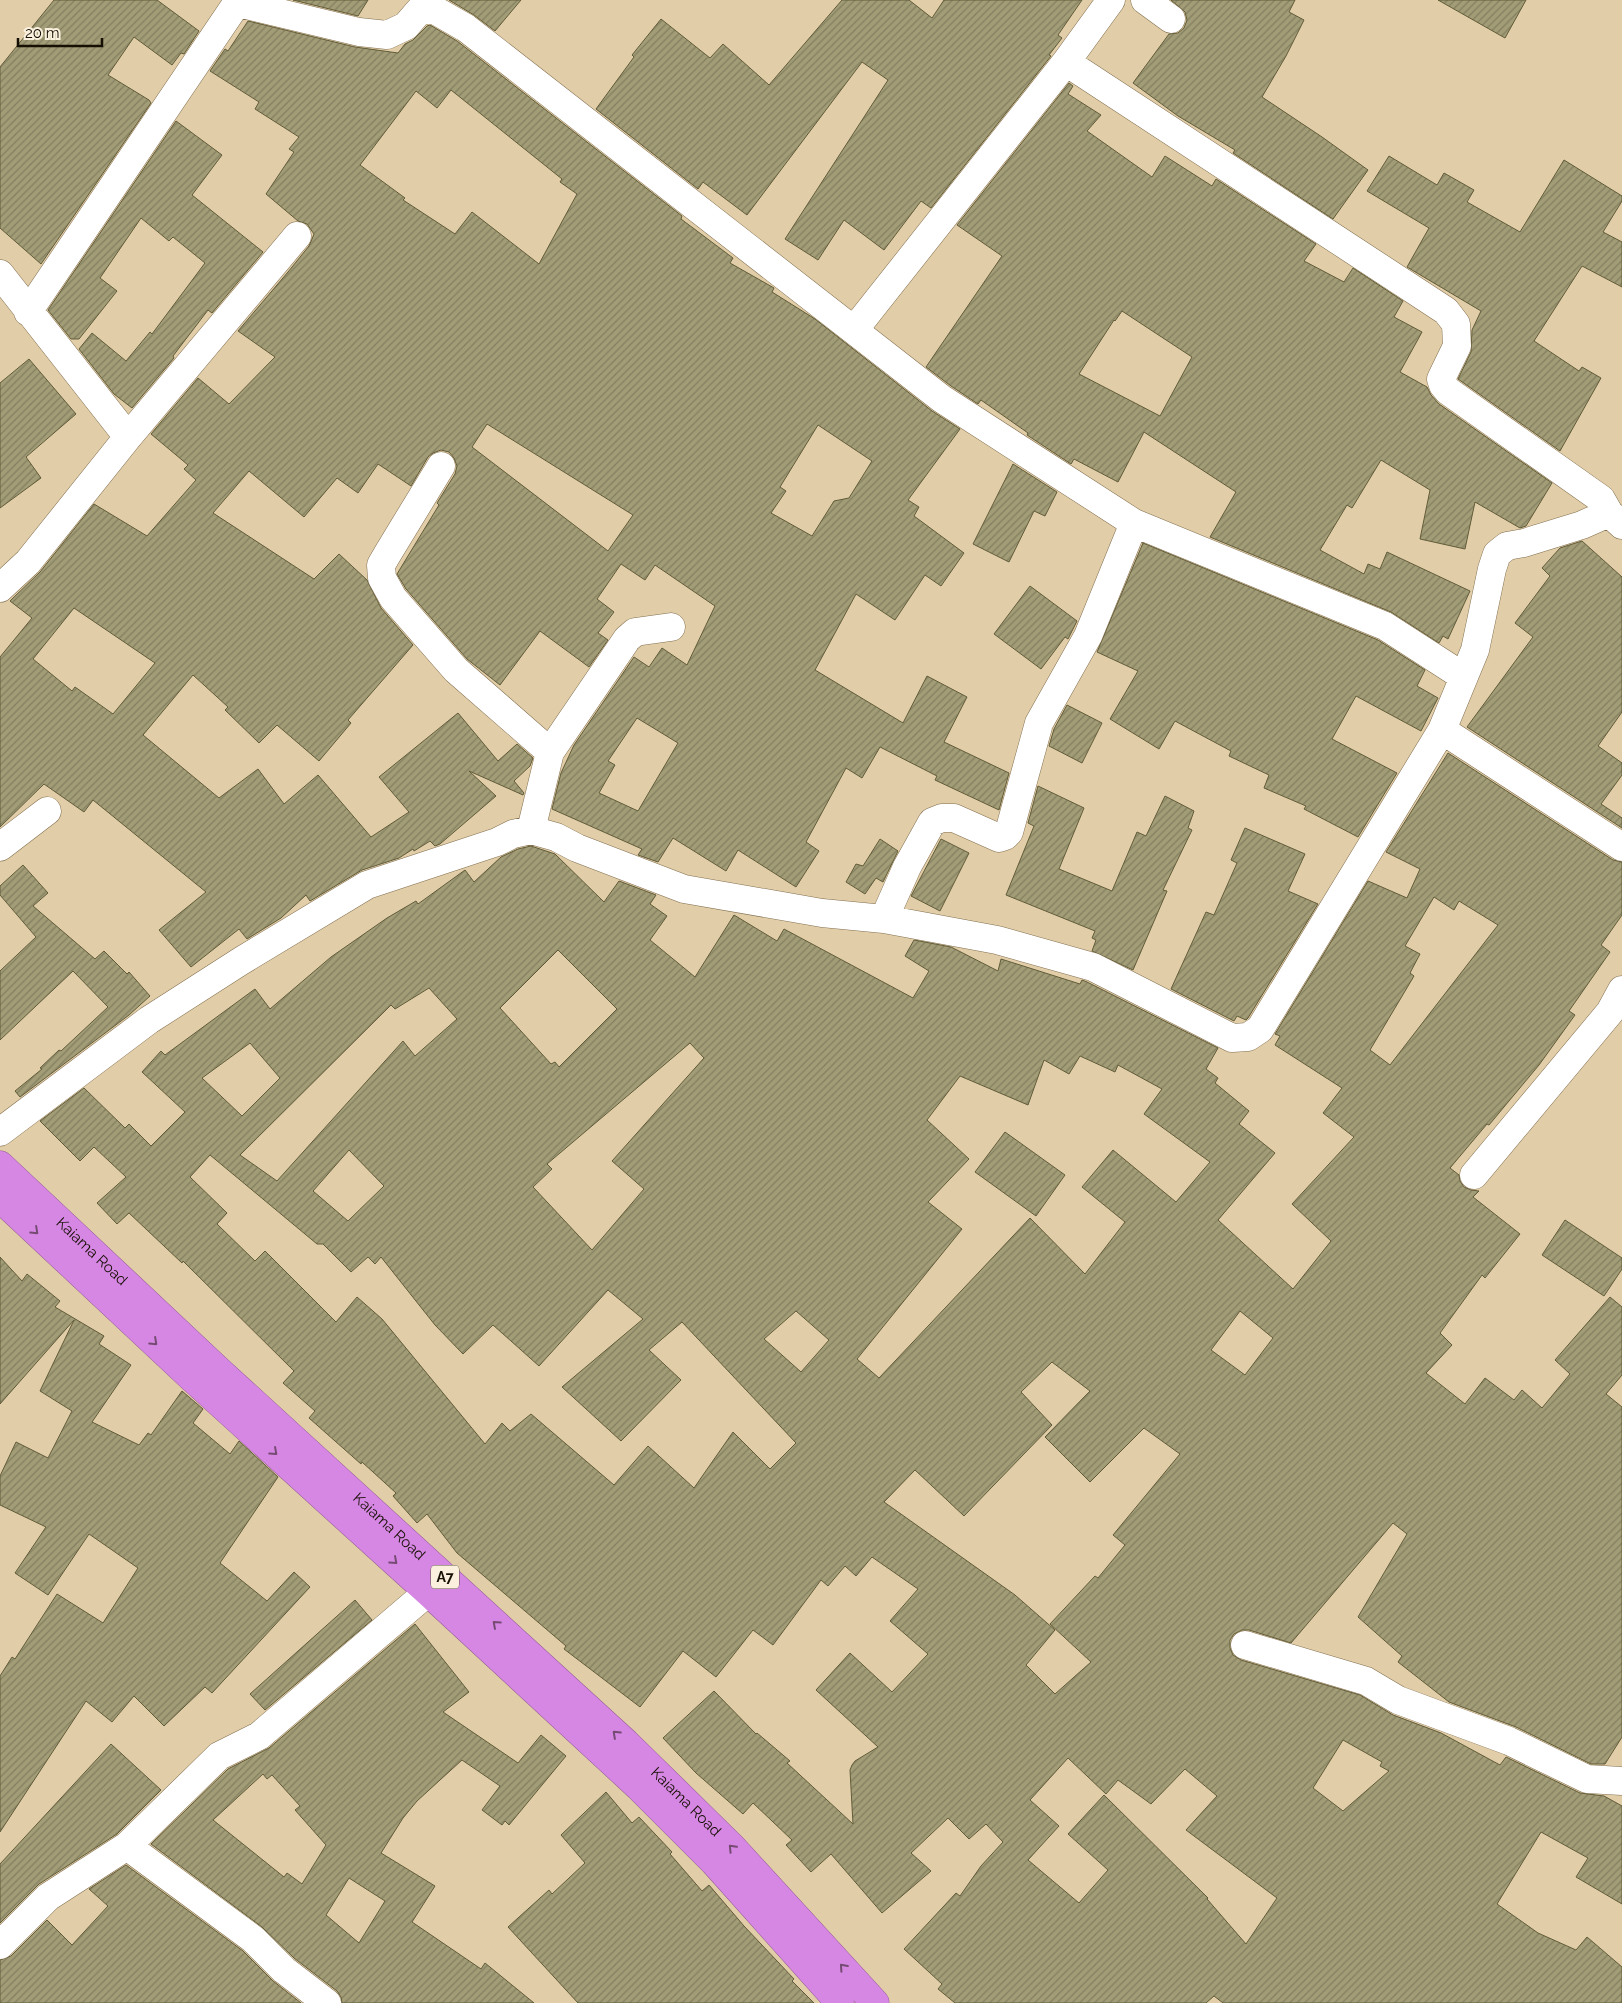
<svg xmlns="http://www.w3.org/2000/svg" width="1622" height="2003" font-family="Raleway,sans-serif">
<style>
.building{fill:url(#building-hatch);stroke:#615c38;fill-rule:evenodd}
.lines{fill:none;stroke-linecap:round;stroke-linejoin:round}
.minor-casing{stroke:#83704f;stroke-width:29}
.highway-casing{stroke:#935d95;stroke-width:29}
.minor{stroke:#fff;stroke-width:28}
.highway{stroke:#d687e3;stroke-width:28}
.oneway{stroke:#764b73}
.labels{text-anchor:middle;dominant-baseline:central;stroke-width:4;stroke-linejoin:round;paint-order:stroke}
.shield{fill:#faf0dd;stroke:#5a5244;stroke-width:1}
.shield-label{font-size:14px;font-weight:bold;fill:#160f03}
.street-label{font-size:15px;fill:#160f03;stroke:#faf0dd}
</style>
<defs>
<pattern id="building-hatch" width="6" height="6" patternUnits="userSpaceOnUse" patternTransform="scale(1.25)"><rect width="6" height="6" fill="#a29d77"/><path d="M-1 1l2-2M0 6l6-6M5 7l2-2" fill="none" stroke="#837e5f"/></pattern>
</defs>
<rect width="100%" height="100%" fill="#e2cda9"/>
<path class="building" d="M 54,0 L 157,0 L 199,31 L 184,54 L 181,53 L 172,65 L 134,37 L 108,75 L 149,100 L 151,103 L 41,264 L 0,228 L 0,67 Z
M 293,0 L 368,0 L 358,16 Z
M 449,0 L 521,0 L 495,31 L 474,15 Z
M 842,0 L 909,0 L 932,18 L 944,0 L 1082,0 L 1058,35 L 1062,38 L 1049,55 L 1051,56 L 931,208 L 921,201 L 884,250 L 844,220 L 818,260 L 785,239 L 888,80 L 862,62 L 747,215 L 703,182 L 698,189 L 596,109 L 634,57 L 632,55 L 661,19 L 710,58 L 723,44 L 769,85 Z
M 1171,0 L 1295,0 L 1289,12 L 1304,20 L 1286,56 L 1262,97 L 1322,137 L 1368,170 L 1333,219 L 1233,153 L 1235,150 L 1178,116 L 1133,83 L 1169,34 L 1178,33 L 1184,28 L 1187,20 L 1185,12 Z
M 1438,0 L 1526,0 L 1505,38 Z
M 248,21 L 355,47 L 398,53 L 405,44 L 413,40 L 427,26 L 430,25 L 457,41 L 682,216 L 681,219 L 733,258 L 730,263 L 774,288 L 772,292 L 815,319 L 932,411 L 960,429 L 908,500 L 919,507 L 914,516 L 964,553 L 941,586 L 925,575 L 895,620 L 856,594 L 815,670 L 903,723 L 927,676 L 967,697 L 944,742 L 1009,773 L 999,810 L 935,780 L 937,776 L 880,747 L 862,778 L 846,768 L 806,842 L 819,851 L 796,887 L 738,850 L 726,871 L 673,838 L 658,862 L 638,855 L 642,849 L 552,809 L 561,773 L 574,745 L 634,657 L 649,667 L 662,648 L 687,665 L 715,606 L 655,565 L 645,580 L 621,564 L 597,599 L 614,612 L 598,633 L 608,640 L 589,667 L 540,631 L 500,685 L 467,659 L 406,589 L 397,574 L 439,505 L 437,503 L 455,474 L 457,466 L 454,458 L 449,452 L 441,450 L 433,453 L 428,457 L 411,486 L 378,464 L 358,493 L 337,478 L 304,517 L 249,471 L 213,513 L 314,579 L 339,554 L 367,580 L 381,608 L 413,645 L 348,720 L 351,723 L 319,761 L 277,725 L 259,743 L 225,710 L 228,707 L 193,675 L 143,735 L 219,798 L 258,769 L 284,804 L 318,775 L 371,837 L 409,812 L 379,777 L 458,713 L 498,761 L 517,744 L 533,758 L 530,766 L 514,781 L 524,793 L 523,795 L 469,771 L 496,796 L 440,844 L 435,846 L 430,841 L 414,851 L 413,849 L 399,858 L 362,870 L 310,901 L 306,895 L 281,918 L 247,939 L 239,929 L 191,967 L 159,930 L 206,892 L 93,800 L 84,812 L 44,784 L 0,827 L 0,657 L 32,618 L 10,601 L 40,572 L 94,504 L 147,536 L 196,480 L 184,469 L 188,465 L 151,434 L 198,378 L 229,404 L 275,357 L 238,331 L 288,272 L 309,246 L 312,239 L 314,234 L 307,224 L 298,221 L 266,194 L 294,152 L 289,149 L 299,137 L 255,109 L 259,102 L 210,71 L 225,49 L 228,51 ZM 451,90 L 562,179 L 560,182 L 577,194 L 539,264 L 472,212 L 455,234 L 403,200 L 405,198 L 360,165 L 416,91 L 437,108 ZM 487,424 L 633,515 L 608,551 L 472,447 ZM 818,425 L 872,461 L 849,498 L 834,501 L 812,536 L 771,513 L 786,491 L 780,487 ZM 74,608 L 155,663 L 113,714 L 75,687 L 72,691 L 33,659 ZM 637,718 L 678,743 L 638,811 L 599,793 L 615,765 L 608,761 Z
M 1069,83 L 1073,86 L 1068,94 L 1101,115 L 1087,131 L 1152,177 L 1165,156 L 1212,186 L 1216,179 L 1316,244 L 1304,261 L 1344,282 L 1353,268 L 1403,301 L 1394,317 L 1422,332 L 1400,372 L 1427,387 L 1431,395 L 1439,404 L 1552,483 L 1526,526 L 1520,528 L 1475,502 L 1465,549 L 1420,539 L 1430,490 L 1381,460 L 1352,508 L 1347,505 L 1320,550 L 1364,574 L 1368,564 L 1380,569 L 1387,552 L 1470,591 L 1448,639 L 1443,636 L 1439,643 L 1391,612 L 1210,537 L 1236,492 L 1144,432 L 1118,482 L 1074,459 L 1071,464 L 1027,435 L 1028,433 L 981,400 L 978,404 L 951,386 L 926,367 L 1002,256 L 957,225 ZM 1122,311 L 1192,357 L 1160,416 L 1079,374 L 1114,320 L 1115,321 Z
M 176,121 L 222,155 L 192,195 L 263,252 L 212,313 L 208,310 L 173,356 L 174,358 L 132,408 L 114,394 L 79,349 L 92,333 L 126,361 L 150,332 L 152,334 L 205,263 L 173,237 L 169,241 L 141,218 L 100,278 L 117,291 L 79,339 L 71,339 L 48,310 Z
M 1389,156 L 1437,185 L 1444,173 L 1474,190 L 1467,202 L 1520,232 L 1564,160 L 1622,196 L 1622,201 L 1603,232 L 1622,242 L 1622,287 L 1582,266 L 1534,341 L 1579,371 L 1582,367 L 1601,378 L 1560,451 L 1458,379 L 1471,352 L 1472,330 L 1481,311 L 1407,267 L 1429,228 L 1367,191 Z
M 29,359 L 76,414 L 26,457 L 41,478 L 0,508 L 0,383 Z
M 1013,464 L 1057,492 L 1045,516 L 1034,511 L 1009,562 L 973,544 Z
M 1582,541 L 1622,577 L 1622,712 L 1598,746 L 1622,763 L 1622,775 L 1601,804 L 1622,818 L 1622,828 L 1467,727 L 1533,637 L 1515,623 L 1550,576 L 1542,568 L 1560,548 Z
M 1143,543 L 1378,640 L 1425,670 L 1417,686 L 1438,698 L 1421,731 L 1356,696 L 1332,739 L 1397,773 L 1358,837 L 1304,809 L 1306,806 L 1264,788 L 1269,775 L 1229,756 L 1231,751 L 1175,721 L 1159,749 L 1110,719 L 1138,671 L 1097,652 Z
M 1030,586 L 1077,621 L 1068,639 L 1065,637 L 1041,669 L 994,634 Z
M 1067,705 L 1102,723 L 1082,763 L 1049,746 L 1054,729 Z
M 1448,753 L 1613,860 L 1622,862 L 1622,915 L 1601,945 L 1610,952 L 1569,1011 L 1575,1015 L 1539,1065 L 1489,1125 L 1487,1124 L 1450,1168 L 1459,1175 L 1460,1181 L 1464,1187 L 1471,1190 L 1479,1191 L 1473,1197 L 1520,1234 L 1485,1278 L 1482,1275 L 1440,1333 L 1452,1345 L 1426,1373 L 1465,1404 L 1485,1378 L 1514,1400 L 1522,1390 L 1542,1408 L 1570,1374 L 1555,1360 L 1610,1297 L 1622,1307 L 1622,1375 L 1606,1394 L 1622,1407 L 1622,1737 L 1605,1764 L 1591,1764 L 1516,1727 L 1449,1702 L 1398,1662 L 1402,1656 L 1358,1617 L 1407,1534 L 1393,1523 L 1291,1643 L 1249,1630 L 1242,1630 L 1234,1634 L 1230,1640 L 1230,1648 L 1233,1655 L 1241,1660 L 1360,1695 L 1393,1715 L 1441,1733 L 1500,1765 L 1506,1757 L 1580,1793 L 1604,1796 L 1622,1806 L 1622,1904 L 1576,1877 L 1588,1858 L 1541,1832 L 1497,1904 L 1538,1933 L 1576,1950 L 1587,1937 L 1622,1967 L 1622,2003 L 1223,2003 L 1214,1996 L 1206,2003 L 955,2003 L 938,1989 L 942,1984 L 904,1949 L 956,1893 L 960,1896 L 981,1866 L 1003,1842 L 986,1824 L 969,1839 L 948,1818 L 911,1853 L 931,1871 L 882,1913 L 831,1854 L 811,1872 L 786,1845 L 792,1840 L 753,1803 L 743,1814 L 696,1773 L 663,1738 L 714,1691 L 756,1734 L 757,1733 L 790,1761 L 787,1763 L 853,1824 L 850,1770 L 852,1765 L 855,1761 L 878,1747 L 816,1690 L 850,1653 L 892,1692 L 928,1654 L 890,1621 L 918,1589 L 872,1557 L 856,1576 L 845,1566 L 828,1586 L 821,1580 L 773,1645 L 753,1630 L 716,1677 L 683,1651 L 640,1707 L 564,1649 L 566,1646 L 457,1553 L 427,1514 L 417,1523 L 393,1496 L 396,1493 L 362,1462 L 361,1464 L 309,1418 L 315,1411 L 283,1383 L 294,1371 L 183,1261 L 182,1263 L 129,1213 L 117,1224 L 97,1203 L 126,1177 L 94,1147 L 80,1161 L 40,1121 L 84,1088 L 125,1128 L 129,1124 L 151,1146 L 185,1112 L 142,1072 L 161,1051 L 165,1055 L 255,989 L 270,1009 L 331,957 L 387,918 L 416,901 L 418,904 L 465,870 L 474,882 L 501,857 L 518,849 L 531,846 L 555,854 L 604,902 L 619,881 L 656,895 L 650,904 L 667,916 L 650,940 L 695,977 L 734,915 L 777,941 L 784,929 L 913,998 L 929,971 L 905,956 L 914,940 L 951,947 L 998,971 L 1001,959 L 1080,984 L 1082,980 L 1087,982 L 1218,1048 L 1206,1069 L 1218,1078 L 1215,1083 L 1249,1111 L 1239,1124 L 1275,1153 L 1218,1220 L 1293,1289 L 1331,1241 L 1292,1204 L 1354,1137 L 1323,1113 L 1342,1088 L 1275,1045 L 1280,1036 L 1275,1034 L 1368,881 L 1407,898 L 1420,869 L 1386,852 ZM 1434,897 L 1454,910 L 1459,901 L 1498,925 L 1390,1065 L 1370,1050 L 1414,976 L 1410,973 L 1420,954 L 1405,946 ZM 558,950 L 617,1009 L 559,1067 L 555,1062 L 551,1064 L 500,1008 ZM 429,988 L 457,1019 L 415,1056 L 403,1041 L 277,1181 L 240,1155 L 391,1005 L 395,1009 ZM 250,1043 L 280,1078 L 242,1116 L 202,1078 ZM 690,1043 L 704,1058 L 612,1161 L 644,1189 L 592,1250 L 533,1187 L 552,1169 L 547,1164 ZM 1080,1056 L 1115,1072 L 1118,1065 L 1162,1089 L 1144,1114 L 1210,1162 L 1176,1202 L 1113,1150 L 1082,1187 L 1125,1222 L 1085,1274 L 1030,1218 L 879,1378 L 857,1359 L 962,1229 L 928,1202 L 969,1159 L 927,1120 L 960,1076 L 1028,1105 L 1044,1060 L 1069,1074 ZM 349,1150 L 384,1186 L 348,1221 L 313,1191 ZM 210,1155 L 317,1244 L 323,1244 L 351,1272 L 368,1257 L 375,1264 L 381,1257 L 435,1325 L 463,1354 L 493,1325 L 539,1366 L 608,1290 L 643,1319 L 562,1387 L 621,1441 L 681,1380 L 649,1350 L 682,1322 L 796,1443 L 770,1469 L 733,1432 L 694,1488 L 648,1446 L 614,1485 L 531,1414 L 510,1431 L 502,1423 L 485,1444 L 382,1319 L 357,1297 L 336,1322 L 265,1251 L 255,1261 L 217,1224 L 227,1213 L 190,1177 ZM 796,1311 L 829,1340 L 801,1372 L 764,1339 ZM 1240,1311 L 1273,1338 L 1245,1375 L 1211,1350 ZM 1052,1362 L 1090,1391 L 1045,1437 L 1090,1482 L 1144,1428 L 1180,1454 L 1113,1535 L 1125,1545 L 1098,1578 L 1095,1576 L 1050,1624 L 1091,1662 L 1055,1694 L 1026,1665 L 1055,1630 L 1015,1595 L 884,1502 L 915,1470 L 964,1516 L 1052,1425 L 1021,1392 ZM 1343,1740 L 1382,1762 L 1380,1766 L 1389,1771 L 1343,1811 L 1313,1788 ZM 1068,1758 L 1106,1794 L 1118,1780 L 1151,1804 L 1185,1769 L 1217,1796 L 1186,1830 L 1277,1898 L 1246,1944 L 1207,1899 L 1208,1898 L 1104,1795 L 1068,1834 L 1108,1870 L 1079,1903 L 1028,1860 L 1059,1826 L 1030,1800 Z
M 1038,786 L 1084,808 L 1059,869 L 1112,891 L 1137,832 L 1146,836 L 1165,796 L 1194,811 L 1188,828 L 1192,830 L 1163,890 L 1167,891 L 1133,970 L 1092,951 L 1096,940 L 1092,938 L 1095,931 L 1006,895 L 1034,826 L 1028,823 Z
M 1245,828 L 1305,854 L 1288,891 L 1318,904 L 1248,1018 L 1246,1020 L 1237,1016 L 1234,1021 L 1171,989 L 1206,912 L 1214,915 L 1237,863 L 1231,860 Z
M 880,839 L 898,851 L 883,882 L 876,878 L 865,894 L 846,882 L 856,864 L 863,866 Z
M 941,839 L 969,853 L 940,911 L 911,896 Z
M 23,865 L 48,893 L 33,906 L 95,959 L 104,951 L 127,974 L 129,972 L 150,996 L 129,1015 L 20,1097 L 15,1091 L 42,1069 L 40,1068 L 59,1050 L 61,1051 L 108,1007 L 73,971 L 0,1040 L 0,971 L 36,937 L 0,895 L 0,886 Z
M 1005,1132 L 1065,1175 L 1036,1216 L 975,1172 Z
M 1565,1220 L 1622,1258 L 1622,1269 L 1604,1296 L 1542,1255 Z
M 0,1257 L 22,1281 L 27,1274 L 60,1301 L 55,1307 L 104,1336 L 99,1344 L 131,1365 L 92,1422 L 139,1445 L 148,1433 L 151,1435 L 182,1391 L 203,1409 L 193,1423 L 230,1454 L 239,1441 L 278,1477 L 220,1563 L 267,1601 L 294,1572 L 310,1587 L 212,1693 L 205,1687 L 164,1726 L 134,1696 L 112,1722 L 86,1701 L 0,1832 L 0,1676 L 12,1657 L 15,1659 L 57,1594 L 103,1623 L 138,1568 L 89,1534 L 48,1595 L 15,1573 L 46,1527 L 0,1505 L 0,1476 L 16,1442 L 48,1458 L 72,1411 L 40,1391 L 74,1320 L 0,1404 Z
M 355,1600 L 372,1620 L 265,1710 L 250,1694 Z
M 415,1624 L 469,1692 L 443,1712 L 518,1763 L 541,1735 L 566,1756 L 509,1825 L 505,1821 L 502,1825 L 482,1810 L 500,1786 L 462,1760 L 417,1801 L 403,1818 L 381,1853 L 435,1886 L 412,1922 L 481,1969 L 485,1963 L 534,2003 L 342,2003 L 341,1997 L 337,1991 L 294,1958 L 262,1927 L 151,1844 L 228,1769 L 269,1748 ZM 263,1774 L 267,1779 L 272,1775 L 300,1806 L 295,1810 L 326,1845 L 302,1884 L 287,1873 L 284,1877 L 213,1820 ZM 349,1878 L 385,1901 L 359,1943 L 326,1915 Z
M 111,1744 L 161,1790 L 117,1834 L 39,1884 L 0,1923 L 0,1864 Z
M 606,1792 L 632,1823 L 639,1817 L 672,1852 L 670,1854 L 702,1891 L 709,1885 L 744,1926 L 794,1979 L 792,1981 L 814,2003 L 578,2003 L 508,1927 L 549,1890 L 552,1894 L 585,1863 L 561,1835 Z
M 126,1865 L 243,1951 L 273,1981 L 301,2003 L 0,2003 L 0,1960 L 11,1956 L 47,1920 L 72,1945 L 108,1906 L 89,1889 Z"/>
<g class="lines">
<g class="minor-casing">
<path id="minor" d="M 1145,0 L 1171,19
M 238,3 L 359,32 L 387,35 L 406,26 L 419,11 L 433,9 L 466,28 L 942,399 L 1134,523 L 1385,626 L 1464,677
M 1066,62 L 1446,311 L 1456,324 L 1457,346 L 1441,379 L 1443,385 L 1448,391 L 1601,499 L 1609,513
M 0,274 L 128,437
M 28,312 L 239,0
M 854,330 L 1066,62 L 1111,0
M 441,466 L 388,553 L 381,565 L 382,578 L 393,598 L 456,670 L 550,752
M 0,588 L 28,562 L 128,437 L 297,236
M 1442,730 L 1622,847
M 531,830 L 550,752 L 627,639 L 635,632 L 671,627
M 0,847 L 47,811
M 884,919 L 907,867 L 932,822 L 942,818 L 954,818 L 999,838 L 1005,836 L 1009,832 L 1039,723 L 1088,636 L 1134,523
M 0,1132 L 149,1020 L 241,961 L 367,885 L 497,842 L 513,834 L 531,830 L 556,837 L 577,848 L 684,889 L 822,913 L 884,919 L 997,940 L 1093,967 L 1232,1038 L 1248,1037 L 1260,1029 L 1442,730 L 1475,650 L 1492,569 L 1497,554 L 1507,546 L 1524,543 L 1582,525 L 1609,513 L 1622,525
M 1474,1175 L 1610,1012 L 1622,990
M 1245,1645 L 1366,1681 L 1398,1700 L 1509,1741 L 1587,1779 L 1622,1781
M 127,1846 L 253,1939 L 284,1970 L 327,2003
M 0,1945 L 48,1897 L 127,1846 L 219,1756 L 259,1736 L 428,1592"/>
</g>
<g class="highway-casing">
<g id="highway">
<path id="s1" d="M 0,1165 L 217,1369 L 626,1743 L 732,1847 L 875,2003"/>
<path d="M 0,1198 L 192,1378 L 428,1592 L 639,1787 L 714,1862 L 840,2003"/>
</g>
</g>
<use href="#minor" class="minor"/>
<use href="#highway" class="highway"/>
</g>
<defs><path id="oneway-chevron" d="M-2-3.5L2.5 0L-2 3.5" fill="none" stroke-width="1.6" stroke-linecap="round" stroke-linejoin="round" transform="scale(1.25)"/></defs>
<g class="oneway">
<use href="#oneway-chevron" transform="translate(35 1231) rotate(43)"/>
<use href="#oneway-chevron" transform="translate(154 1342) rotate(43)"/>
<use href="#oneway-chevron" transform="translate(274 1452) rotate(42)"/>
<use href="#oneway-chevron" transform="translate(394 1561) rotate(42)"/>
<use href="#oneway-chevron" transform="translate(496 1624) rotate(-138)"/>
<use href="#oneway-chevron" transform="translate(616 1734) rotate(-137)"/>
<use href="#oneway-chevron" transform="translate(732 1848) rotate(-134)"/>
<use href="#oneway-chevron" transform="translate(843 1967) rotate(-132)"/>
</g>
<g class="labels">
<rect class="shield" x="431" y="1565.5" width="28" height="23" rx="4"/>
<g class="shield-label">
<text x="445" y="1577">A7</text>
</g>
<g class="street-label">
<text stroke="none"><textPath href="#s1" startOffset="126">Kaiama Road</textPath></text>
<text stroke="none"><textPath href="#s1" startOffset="531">Kaiama Road</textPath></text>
<text stroke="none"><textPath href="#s1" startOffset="936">Kaiama Road</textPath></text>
</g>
</g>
<path d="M18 38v8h84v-8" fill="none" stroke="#160f03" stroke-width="2.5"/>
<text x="25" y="38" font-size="15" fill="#160f03" stroke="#faf0dd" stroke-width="4" paint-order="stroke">20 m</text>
</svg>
